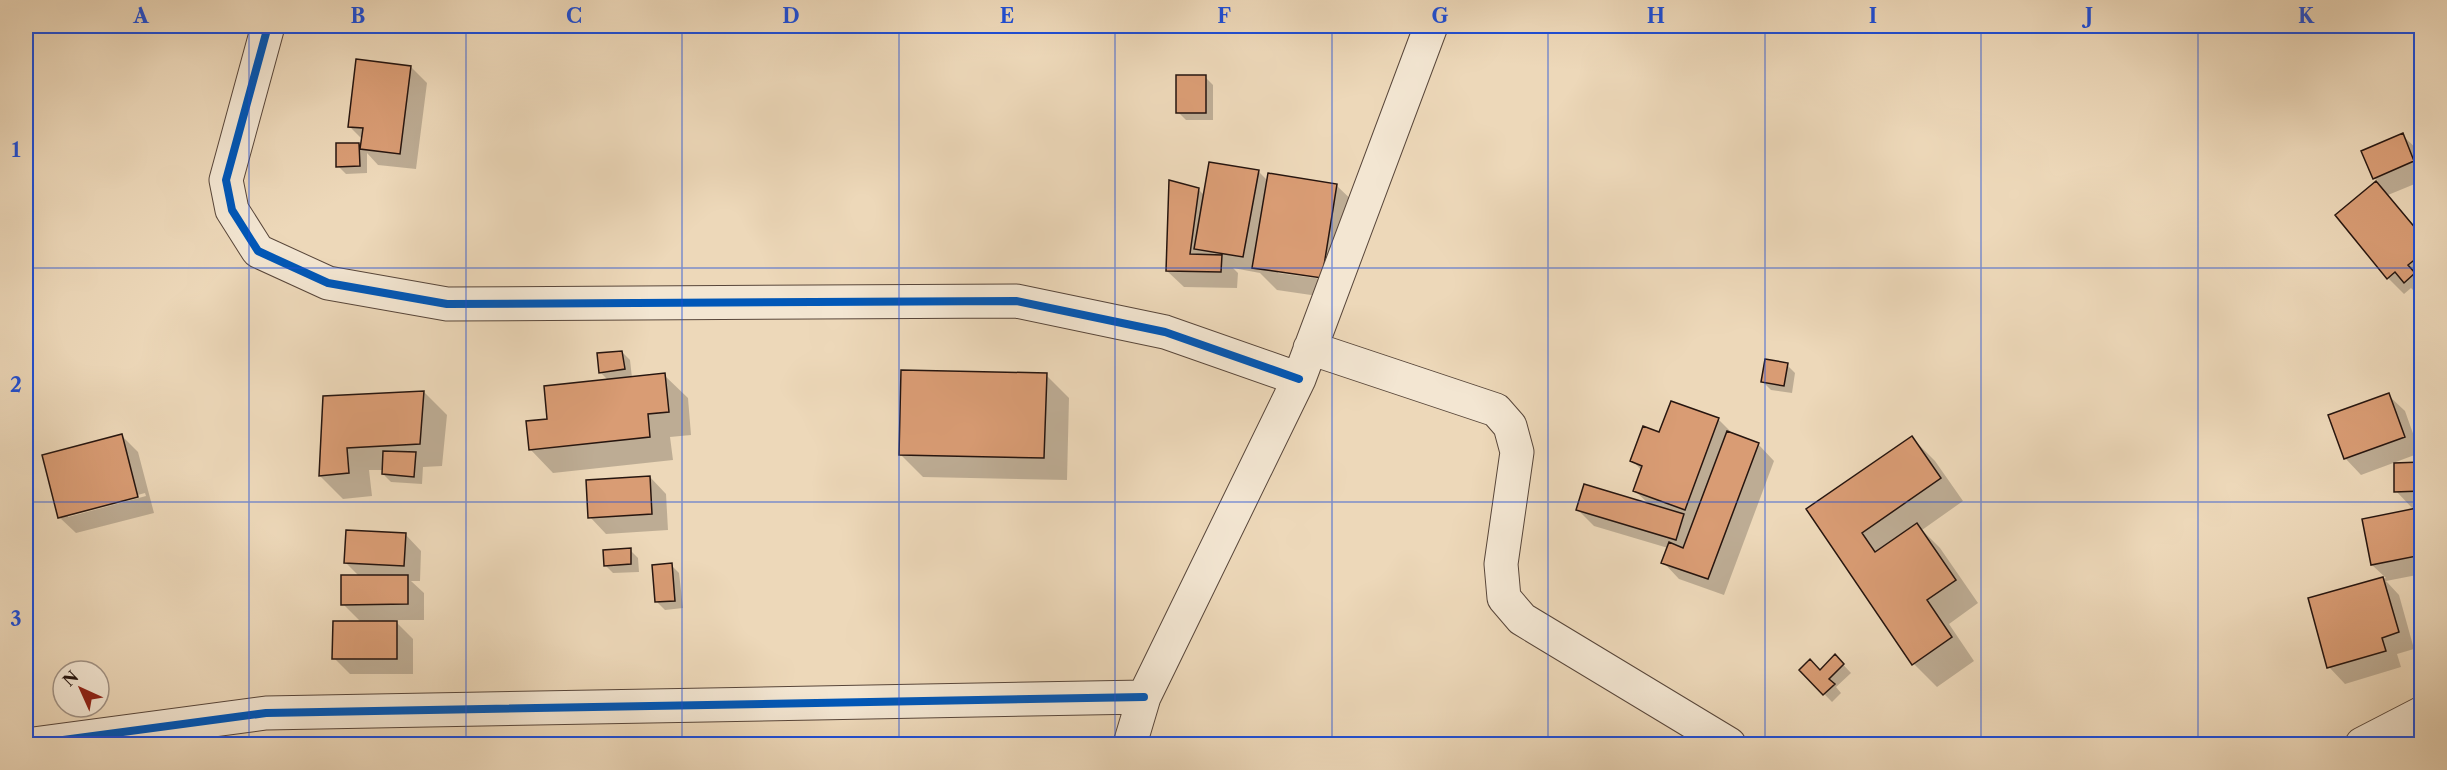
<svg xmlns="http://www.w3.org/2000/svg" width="2447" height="770" font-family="'Libre Caslon Text',serif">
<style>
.shadow{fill:#0003;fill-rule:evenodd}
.building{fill:#d99c74;stroke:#26150f;stroke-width:1.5}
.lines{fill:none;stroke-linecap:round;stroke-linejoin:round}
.minor-casing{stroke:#58463a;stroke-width:35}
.minor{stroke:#f3e6d2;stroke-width:33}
.cycleway-casing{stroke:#f3e6d2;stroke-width:11}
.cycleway{stroke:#0057b8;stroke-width:8}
.grid{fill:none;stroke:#1d4ed8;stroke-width:1.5;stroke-opacity:0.55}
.neatline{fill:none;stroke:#1d4ed8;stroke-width:2}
.grid-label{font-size:20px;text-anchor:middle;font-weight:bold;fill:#1d4ed8}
</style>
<rect width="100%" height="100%" fill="#edd8b9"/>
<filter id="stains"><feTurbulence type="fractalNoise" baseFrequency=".00333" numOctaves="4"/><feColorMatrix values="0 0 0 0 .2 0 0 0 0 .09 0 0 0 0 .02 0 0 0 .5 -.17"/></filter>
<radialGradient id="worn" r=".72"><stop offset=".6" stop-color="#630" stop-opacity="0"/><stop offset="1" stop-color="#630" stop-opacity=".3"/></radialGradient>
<path class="shadow" d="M 411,67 L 427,83 L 416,169 L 378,165 L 367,153 L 367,173 L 346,174 L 338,166 L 359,145 L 362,148 L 363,140 L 349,126 Z
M 1205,77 L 1213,85 L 1213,120 L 1186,120 L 1178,112 Z
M 2402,135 L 2419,151 L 2422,158 L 2422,181 L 2388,195 L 2422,235 L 2421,298 L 2411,288 L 2404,294 L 2388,278 L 2337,215 L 2378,181 L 2374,178 Z
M 1258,171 L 1268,181 L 1336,185 L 1360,208 L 1345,300 L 1277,290 L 1260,273 L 1233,268 L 1238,273 L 1237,288 L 1184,287 L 1167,271 L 1198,189 L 1205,196 ZM 1278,270 L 1330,277 L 1330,280 L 1278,273 Z
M 622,352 L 630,360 L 632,378 L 664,375 L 688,398 L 691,435 L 670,437 L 673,460 L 553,473 L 530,449 L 549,420 L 609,381 L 600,372 Z
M 1787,365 L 1795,373 L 1792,393 L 1771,390 L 1763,382 Z
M 1046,375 L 1069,398 L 1067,480 L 923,477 L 900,454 Z
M 424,392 L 447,415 L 442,466 L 423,467 L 422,484 L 391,482 L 383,474 L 383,470 L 369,470 L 372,496 L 343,499 L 320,476 L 324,398 Z
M 2388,395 L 2405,411 L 2420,453 L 2361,475 L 2345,458 Z
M 1718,419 L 1735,436 L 1758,444 L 1774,461 L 1724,595 L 1679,579 L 1663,562 L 1668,548 L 1594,526 L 1578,510 L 1650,505 L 1634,490 L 1642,471 L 1632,460 L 1660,434 Z
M 122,436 L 138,452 L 154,513 L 76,533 L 59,517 ZM 145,493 L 146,496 L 68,517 L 68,514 Z
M 1912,438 L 1935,461 L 1963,501 L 1922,530 L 1940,548 L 1978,603 L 1949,624 L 1974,661 L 1937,687 L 1914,664 L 1808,510 Z
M 2422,464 L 2422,574 L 2386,581 L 2399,595 L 2414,649 L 2397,654 L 2401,667 L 2345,684 L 2329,667 L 2309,599 L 2386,578 L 2372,565 L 2414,510 L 2396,491 Z
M 650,477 L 666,494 L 668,530 L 606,534 L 590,517 Z
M 405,534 L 421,551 L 420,581 L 411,581 L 424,593 L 424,620 L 394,620 L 413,639 L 413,674 L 350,674 L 334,658 L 362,623 L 343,604 L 360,577 L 346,563 Z
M 630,550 L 638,558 L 639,572 L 613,573 L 605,565 Z
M 671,565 L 679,573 L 683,608 L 665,610 L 657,602 Z
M 1835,656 L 1851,673 L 1836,687 L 1841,693 L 1832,702 L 1801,670 L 1820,671 Z"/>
<path class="building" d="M 356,59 L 411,66 L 400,154 L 360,149 L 363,128 L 348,127 Z
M 1176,75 L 1206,75 L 1206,113 L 1176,113 Z
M 2403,133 L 2414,161 L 2373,179 L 2361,151 Z
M 336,143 L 359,143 L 360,166 L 336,167 Z
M 1209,162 L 1259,170 L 1243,257 L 1194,249 Z
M 1268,173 L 1337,184 L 1322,278 L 1252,268 Z
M 1169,180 L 1199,188 L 1190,254 L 1222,255 L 1221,272 L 1166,271 Z
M 2376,181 L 2422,236 L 2422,254 L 2408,265 L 2415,273 L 2404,283 L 2395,272 L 2387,279 L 2335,215 Z
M 622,351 L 625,369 L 599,373 L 597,353 Z
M 1765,359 L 1788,363 L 1784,386 L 1761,382 Z
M 901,370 L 1047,373 L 1044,458 L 899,455 Z
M 665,373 L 669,412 L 648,414 L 650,437 L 529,450 L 526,421 L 547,419 L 544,386 Z
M 424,391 L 420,444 L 347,448 L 349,473 L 319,476 L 323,396 Z
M 2389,393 L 2405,437 L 2344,459 L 2328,415 Z
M 1671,401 L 1719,418 L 1685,510 L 1633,491 L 1642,466 L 1630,461 L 1643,426 L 1659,432 Z
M 1727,431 L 1759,443 L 1708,579 L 1661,563 L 1669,542 L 1683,548 Z
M 122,434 L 138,497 L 58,518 L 42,455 Z
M 1912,436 L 1941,478 L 1862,533 L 1875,552 L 1917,523 L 1956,580 L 1927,600 L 1952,637 L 1912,665 L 1806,509 Z
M 383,451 L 416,452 L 414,477 L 382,474 Z
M 2422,462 L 2422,491 L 2394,492 L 2394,463 Z
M 650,476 L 652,514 L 588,518 L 586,480 Z
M 1584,484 L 1684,514 L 1676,540 L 1576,510 Z
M 2422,507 L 2422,555 L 2371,565 L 2362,519 Z
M 346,530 L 406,533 L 404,566 L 344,563 Z
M 631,548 L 631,564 L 604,566 L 603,550 Z
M 672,563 L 675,601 L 655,602 L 652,565 Z
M 341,575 L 408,575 L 408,604 L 341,605 Z
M 2383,577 L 2399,632 L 2382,638 L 2386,651 L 2327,668 L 2308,598 Z
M 333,621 L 397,621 L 397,659 L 332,659 Z
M 1835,654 L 1844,664 L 1829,679 L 1835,684 L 1823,695 L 1799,670 L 1810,659 L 1820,670 Z"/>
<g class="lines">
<g class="minor-casing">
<path id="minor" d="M 268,26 L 226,180 L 232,210 L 258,251 L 328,283 L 447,304 L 1016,301 L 1165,332 L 1299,379
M 1310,348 L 1496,410 L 1510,426 L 1517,452 L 1501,564 L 1504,598 L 1522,619 L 1729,744
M 33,744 L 266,713 L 1144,697
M 1130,744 L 1144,697 L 1299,379 L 1431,26
M 2362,744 L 2422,713"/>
</g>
<use href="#minor" class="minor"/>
<g class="cycleway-casing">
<path id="cycleway" d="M 268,26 L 226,180 L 232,210 L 258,251 L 328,283 L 447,304 L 1016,301 L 1165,332 L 1299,379
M 33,744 L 266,713 L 1144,697"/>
</g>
<use href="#cycleway" class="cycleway"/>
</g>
<path class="grid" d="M 249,26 L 249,744M 466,26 L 466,744M 682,26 L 682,744M 899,26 L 899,744M 1115,26 L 1115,744M 1332,26 L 1332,744M 1548,26 L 1548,744M 1765,26 L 1765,744M 1981,26 L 1981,744M 2198,26 L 2198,744M 26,268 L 2422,268M 26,502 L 2422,502"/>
<rect width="2447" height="770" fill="none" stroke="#edd8b9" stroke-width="66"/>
<g transform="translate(81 689) rotate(315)"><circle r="28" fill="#f3e6d2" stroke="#a19284" stroke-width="1.5"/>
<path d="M0-4.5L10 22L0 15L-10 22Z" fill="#8f2418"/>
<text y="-9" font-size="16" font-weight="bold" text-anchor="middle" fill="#26150f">N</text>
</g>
<rect x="33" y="33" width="2381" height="704" class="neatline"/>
<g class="grid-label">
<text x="141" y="23">A</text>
<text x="358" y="23">B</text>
<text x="574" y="23">C</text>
<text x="791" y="23">D</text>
<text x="1007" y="23">E</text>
<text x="1224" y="23">F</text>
<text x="1440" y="23">G</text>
<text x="1656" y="23">H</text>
<text x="1873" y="23">I</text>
<text x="2089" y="23">J</text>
<text x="2306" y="23">K</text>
<text x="16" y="157">1</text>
<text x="16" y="392">2</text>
<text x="16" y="626">3</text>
</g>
<rect width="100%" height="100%" filter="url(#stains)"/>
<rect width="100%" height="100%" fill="url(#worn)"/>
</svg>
